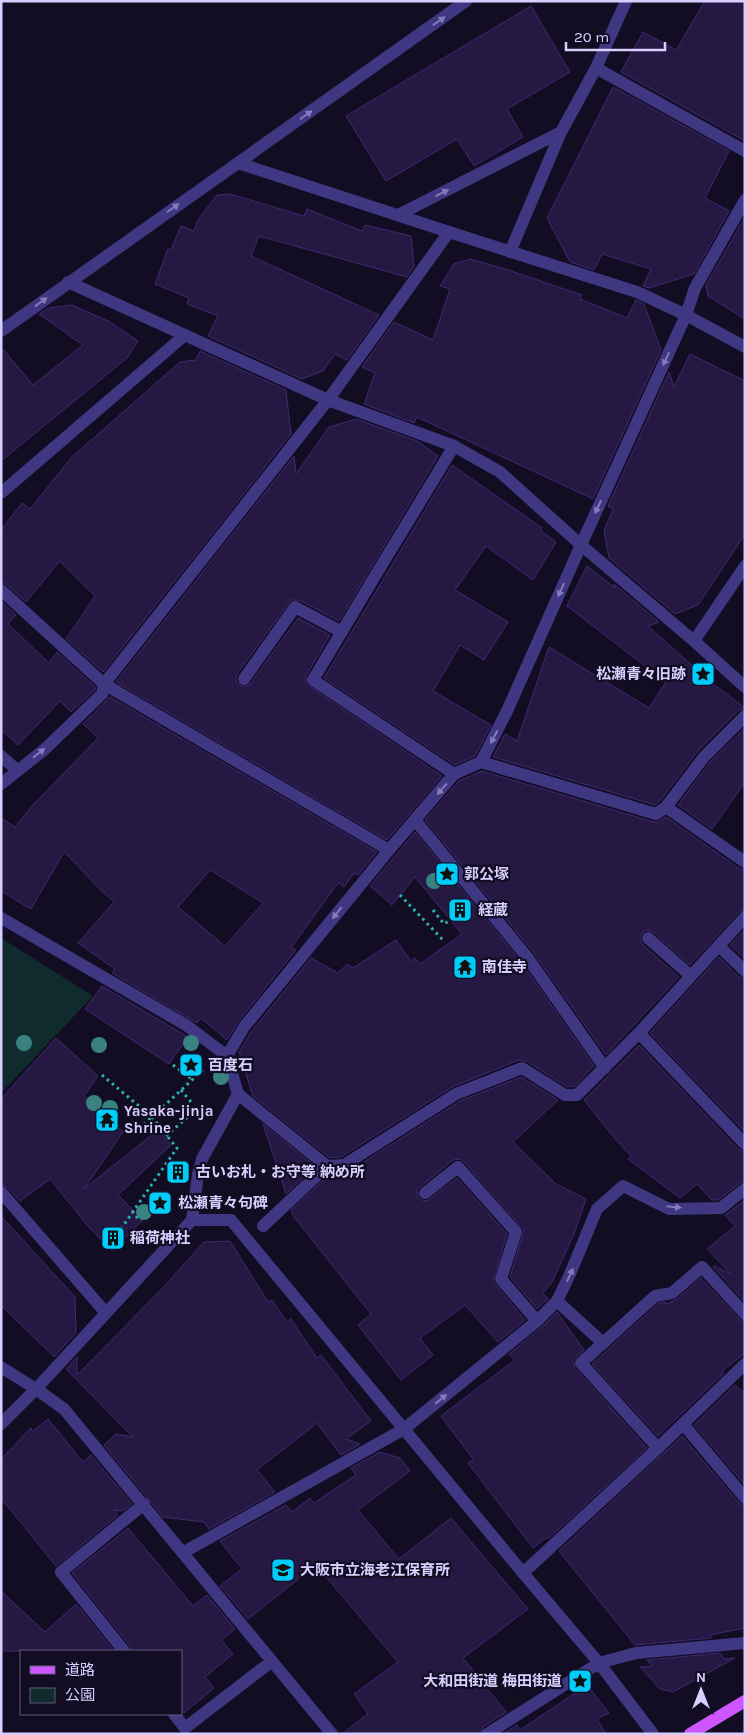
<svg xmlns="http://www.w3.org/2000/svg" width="746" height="1735" font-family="Karla,'Noto Sans JP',sans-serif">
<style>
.green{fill:#102b2d}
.building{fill:#251944;stroke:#3e2a71;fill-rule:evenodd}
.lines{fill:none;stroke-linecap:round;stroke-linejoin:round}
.path{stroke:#2bb4b7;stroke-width:3;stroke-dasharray:2.5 4;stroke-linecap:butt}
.service{stroke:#403783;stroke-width:12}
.minor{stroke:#403783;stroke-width:12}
.primary{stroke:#ce56ff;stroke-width:12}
.tree{fill:#39827f}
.oneway{fill:#847bbb}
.labels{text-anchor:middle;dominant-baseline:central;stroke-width:4.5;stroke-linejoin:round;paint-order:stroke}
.poi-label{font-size:15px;font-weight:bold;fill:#d8cfff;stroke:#130d23;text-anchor:start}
</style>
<rect width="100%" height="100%" fill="#130d23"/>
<path class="green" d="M 1,938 L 93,996 L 1,1093 Z"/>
<path class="building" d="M 705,1 L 745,1 L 745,141 L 621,72 L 643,32 L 676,50 Z
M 531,6 L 570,72 L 507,109 L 523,137 L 474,166 L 457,139 L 386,181 L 346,116 Z
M 613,87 L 729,151 L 705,198 L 729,211 L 694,274 L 649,288 L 643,286 L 651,269 L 602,254 L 594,270 L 570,262 L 547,218 Z
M 230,194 L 304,216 L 307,209 L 362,231 L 365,225 L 411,236 L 414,266 L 407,277 L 259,236 L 251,256 L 379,315 L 347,360 L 335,354 L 323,371 L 302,379 L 208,336 L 218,316 L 187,304 L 189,298 L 155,284 L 168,249 L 171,250 L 181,226 L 194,231 L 198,220 L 217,195 Z
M 744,219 L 745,219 L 745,319 L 708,296 L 706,285 Z
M 470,259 L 505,269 L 582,295 L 580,299 L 627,318 L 636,300 L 644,304 L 661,350 L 593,499 L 417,417 L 414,423 L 364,404 L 375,373 L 362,367 L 394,322 L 433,340 L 450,289 L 440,286 L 454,264 Z
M 72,305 L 110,322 L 138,341 L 127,358 L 1,461 L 1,347 L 33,385 L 83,345 L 39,314 L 48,308 Z
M 200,351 L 286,390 L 291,434 L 103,672 L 66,639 L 95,596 L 60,561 L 26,602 L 6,584 L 1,582 L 1,530 L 22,503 L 30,509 L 72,457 L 180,362 L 196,360 Z
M 690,354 L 745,381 L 745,534 L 698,605 L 675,614 L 609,558 L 604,531 L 613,509 L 608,506 L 669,372 L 674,387 Z
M 356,419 L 417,441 L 438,456 L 339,621 L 299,600 L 291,600 L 237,674 L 236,679 L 237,683 L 243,687 L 250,684 L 298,618 L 330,635 L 306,676 L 306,684 L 442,776 L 387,840 L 116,682 L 294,456 L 296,474 L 329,427 Z
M 452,465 L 542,528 L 540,530 L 556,542 L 533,580 L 486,546 L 455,590 L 508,622 L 484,660 L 460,645 L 433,691 L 491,725 L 475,756 L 455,765 L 324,678 Z
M 587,566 L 615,588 L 614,584 L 659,622 L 648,626 L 707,679 L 745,708 L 739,710 L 698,751 L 660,801 L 655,805 L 493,757 L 505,734 L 517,741 L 549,647 L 649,708 L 666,682 L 567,606 Z
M 1,601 L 16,615 L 8,624 L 49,663 L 57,652 L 95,687 L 95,690 L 71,712 L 60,701 L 18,745 L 1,729 Z
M 110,697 L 377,852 L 358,875 L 354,873 L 344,887 L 339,883 L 335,887 L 291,948 L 296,950 L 238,1022 L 227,1040 L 201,1018 L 197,1023 L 112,973 L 115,969 L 78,943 L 114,902 L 101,890 L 64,852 L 31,909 L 1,891 L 1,818 L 15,827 L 33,805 L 98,738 L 83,724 ZM 210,870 L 263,903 L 225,946 L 178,907 Z
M 745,728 L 745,782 L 712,829 L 678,805 L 710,762 Z
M 482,771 L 654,822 L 658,822 L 666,817 L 740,869 L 745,870 L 745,909 L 739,912 L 690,965 L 653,932 L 646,930 L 642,933 L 640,937 L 642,944 L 679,977 L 606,1055 L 533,952 L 425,820 L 459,781 Z
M 415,832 L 521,962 L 594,1066 L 574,1087 L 572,1086 L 567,1087 L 526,1061 L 519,1060 L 452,1087 L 341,1157 L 330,1158 L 253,1096 L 239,1052 L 251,1032 L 311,958 L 338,973 L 347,964 L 353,968 L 396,940 L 411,961 L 415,958 L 420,964 L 462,934 L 415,877 L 392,905 L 370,886 Z
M 745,929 L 745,959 L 730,945 Z
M 719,957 L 739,977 L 745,979 L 745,1132 L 650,1033 Z
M 102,986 L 188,1037 L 169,1064 L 85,1009 Z
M 56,1038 L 98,1076 L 84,1096 L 123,1132 L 84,1189 L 158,1130 L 171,1145 L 118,1195 L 143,1220 L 112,1251 L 88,1226 L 50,1179 L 20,1201 L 7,1187 L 1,1184 L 1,1099 Z
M 639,1045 L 739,1150 L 745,1152 L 745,1181 L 740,1183 L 718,1200 L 712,1200 L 697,1184 L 680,1198 L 628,1159 L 631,1156 L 616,1140 L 584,1100 Z
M 521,1077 L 558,1100 L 513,1142 L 556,1184 L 586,1199 L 574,1234 L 552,1282 L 543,1293 L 548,1299 L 537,1309 L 510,1277 L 524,1230 L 464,1162 L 460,1159 L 453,1160 L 420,1187 L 417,1190 L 418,1198 L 422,1200 L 427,1201 L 457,1178 L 507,1234 L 493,1281 L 525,1320 L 498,1342 L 465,1305 L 420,1338 L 433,1355 L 401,1380 L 358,1325 L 371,1314 L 294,1217 L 291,1210 L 330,1174 L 348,1172 L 460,1101 Z
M 263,1124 L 315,1166 L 286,1194 Z
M 745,1200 L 745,1302 L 713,1267 L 715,1266 L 731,1274 L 707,1249 L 735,1226 L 725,1215 Z
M 1,1216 L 75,1297 L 76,1333 L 54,1357 L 1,1305 Z
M 230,1241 L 268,1302 L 272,1300 L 287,1322 L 291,1319 L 317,1358 L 321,1355 L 371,1421 L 346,1439 L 360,1444 L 341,1455 L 317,1423 L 257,1470 L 275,1492 L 209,1529 L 204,1522 L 163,1517 L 104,1445 L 116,1434 L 133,1437 L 66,1369 L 77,1357 L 77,1375 L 161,1290 L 204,1242 Z
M 701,1278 L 739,1319 L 745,1322 L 745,1353 L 722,1371 L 724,1373 L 658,1436 L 592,1364 L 659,1303 L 665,1302 L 667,1304 L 677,1299 Z
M 557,1312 L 584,1350 L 573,1360 L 575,1368 L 647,1448 L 548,1539 L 547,1537 L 533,1548 L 468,1463 L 473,1459 L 441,1416 L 515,1360 L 509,1354 L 542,1327 Z
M 735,1385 L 745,1394 L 745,1485 L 694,1425 Z
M 48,1419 L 83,1462 L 91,1455 L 132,1504 L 122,1511 L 114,1510 L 118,1515 L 56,1566 L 1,1498 L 1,1459 L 31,1428 L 33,1431 Z
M 682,1436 L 739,1503 L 745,1506 L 745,1628 L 710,1635 L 711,1638 L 635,1645 L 559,1551 Z
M 380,1452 L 400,1458 L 410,1471 L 358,1510 L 399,1559 L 451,1518 L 528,1609 L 463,1658 L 506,1712 L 483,1727 L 479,1734 L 342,1734 L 368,1714 L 354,1694 L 398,1662 L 316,1565 L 248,1619 L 220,1586 L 242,1569 L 220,1541 L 286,1505 L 292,1512 L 310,1498 L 314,1503 L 356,1475 L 351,1468 Z
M 128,1528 L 193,1606 L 207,1595 L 235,1629 L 221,1640 L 233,1654 L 205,1677 L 214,1688 L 184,1713 L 181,1710 L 181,1651 L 132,1651 L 130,1646 L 72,1573 Z
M 1,1591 L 45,1632 L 76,1604 L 114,1651 L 1,1651 Z
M 720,1653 L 724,1659 L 735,1658 L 673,1692 L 660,1689 L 640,1667 L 652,1666 L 647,1660 Z
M 587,1685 L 609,1713 L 597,1719 L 606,1734 L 503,1734 L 517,1725 L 520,1730 Z"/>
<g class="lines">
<path class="path" d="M 400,895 L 443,940
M 433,910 L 444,924 L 450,920
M 173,1065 L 192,1079
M 102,1075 L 152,1117 L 180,1152
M 181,1090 L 191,1102
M 139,1129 L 205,1068
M 166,1136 L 190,1115
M 132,1211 L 139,1220
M 121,1229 L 177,1148"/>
<path class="service" d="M 596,68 L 745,151
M 398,215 L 561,132
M 372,581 L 313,680 L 454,774
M 1,590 L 104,684 L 389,850
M 244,679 L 295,607 L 342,632
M 1,756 L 17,770
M 481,762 L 507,711 L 581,545
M 666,807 L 745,862
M 415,820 L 527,957 L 605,1068
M 719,946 L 745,971
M 238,1094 L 327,1166 L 344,1165 L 456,1094 L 522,1068 L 565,1095 L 577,1095 L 639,1033 L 745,1144
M 425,1193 L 458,1167 L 516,1232 L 501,1279 L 537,1321
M 263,1226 L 327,1166
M 557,1301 L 603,1343
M 683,1424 L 745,1498
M 658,1448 L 581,1363 L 655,1296 L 672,1293 L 702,1267 L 745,1314
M 523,1573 L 658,1448 L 745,1364"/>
<path class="minor" d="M 238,163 L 449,232 L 637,292 L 686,315 L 745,347
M 510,252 L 561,132 L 596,68 L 626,1
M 68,282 L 328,400 L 454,446 L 500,472 L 581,545 L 694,641 L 745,687
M 1,331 L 466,1
M 1,493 L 185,335
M 581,545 L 686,315 L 695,288 L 745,200
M 372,581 L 454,446
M 694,641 L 745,566
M 1,784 L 45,749 L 102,694 L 104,684 L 328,400 L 449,232
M 1,918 L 186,1025 L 227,1056 L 238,1094 L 202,1159 L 198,1174 L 192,1220
M 648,938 L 691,976
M 639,1033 L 745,917
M 227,1056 L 244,1027 L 389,850 L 454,774 L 481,762 L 656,814 L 666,807 L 704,757 L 745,716
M 1,1192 L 106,1313
M 1,1367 L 36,1389 L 64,1409 L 332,1734
M 1,1424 L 36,1389 L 192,1220 L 231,1220 L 523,1573 L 599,1663 L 653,1734
M 184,1552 L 404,1429 L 537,1321 L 557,1301 L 570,1274 L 597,1209 L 623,1186 L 669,1209 L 721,1208 L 745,1189
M 124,1651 L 61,1572 L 144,1504
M 174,1714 L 185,1728 L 272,1661
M 487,1734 L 599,1663 L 636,1653 L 745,1643"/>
<path class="primary" d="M 690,1734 L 745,1701"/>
</g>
<g class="tree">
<circle cx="434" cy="881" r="8"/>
<circle cx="24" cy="1043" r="8"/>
<circle cx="191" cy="1043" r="8"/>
<circle cx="99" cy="1045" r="8"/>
<circle cx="221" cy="1077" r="8"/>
<circle cx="94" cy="1103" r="8"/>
<circle cx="110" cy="1108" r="8"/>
<circle cx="144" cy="1212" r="8"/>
</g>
<defs><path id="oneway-solid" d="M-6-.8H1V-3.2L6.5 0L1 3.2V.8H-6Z" transform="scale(1.25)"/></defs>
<g class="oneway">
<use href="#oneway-solid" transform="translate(439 21) rotate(-35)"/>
<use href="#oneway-solid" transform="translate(306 115) rotate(-35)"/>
<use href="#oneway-solid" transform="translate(442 193) rotate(-27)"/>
<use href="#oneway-solid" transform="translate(173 208) rotate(-35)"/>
<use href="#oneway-solid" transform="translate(41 302) rotate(-36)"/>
<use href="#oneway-solid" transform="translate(666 359) rotate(115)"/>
<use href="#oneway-solid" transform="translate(598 507) rotate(115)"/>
<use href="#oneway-solid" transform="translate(561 590) rotate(114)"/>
<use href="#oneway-solid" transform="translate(494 737) rotate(118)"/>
<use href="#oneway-solid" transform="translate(39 753) rotate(-38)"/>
<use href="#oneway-solid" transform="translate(442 789) rotate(131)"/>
<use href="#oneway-solid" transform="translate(337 913) rotate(129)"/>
<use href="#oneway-solid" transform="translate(674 1207) rotate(6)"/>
<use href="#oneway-solid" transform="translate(570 1275) rotate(-65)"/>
<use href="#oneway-solid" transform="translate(441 1399) rotate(-39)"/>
</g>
<defs>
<g id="sight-square" transform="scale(1.25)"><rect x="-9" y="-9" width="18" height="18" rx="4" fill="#00ccfa" stroke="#130d23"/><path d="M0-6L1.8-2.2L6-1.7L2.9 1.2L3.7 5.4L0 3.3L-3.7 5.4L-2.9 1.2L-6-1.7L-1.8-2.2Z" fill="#111"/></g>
<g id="building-square" transform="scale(1.25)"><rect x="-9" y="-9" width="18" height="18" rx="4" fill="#00ccfa" stroke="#130d23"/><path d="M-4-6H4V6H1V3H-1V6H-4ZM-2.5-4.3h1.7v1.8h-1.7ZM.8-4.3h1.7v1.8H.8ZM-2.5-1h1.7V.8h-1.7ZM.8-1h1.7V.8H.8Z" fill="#111"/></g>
<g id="temple-square" transform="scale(1.25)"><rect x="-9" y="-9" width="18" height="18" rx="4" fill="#00ccfa" stroke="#130d23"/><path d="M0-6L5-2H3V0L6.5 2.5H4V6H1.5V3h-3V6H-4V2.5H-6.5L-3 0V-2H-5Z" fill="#111"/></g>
<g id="school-square" transform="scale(1.25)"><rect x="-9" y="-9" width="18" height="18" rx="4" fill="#00ccfa" stroke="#130d23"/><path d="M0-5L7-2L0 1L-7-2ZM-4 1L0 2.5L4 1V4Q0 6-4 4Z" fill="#111"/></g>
</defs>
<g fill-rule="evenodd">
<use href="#sight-square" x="703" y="674"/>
<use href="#sight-square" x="447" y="874"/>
<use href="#building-square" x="460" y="910"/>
<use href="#temple-square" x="465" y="967"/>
<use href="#sight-square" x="191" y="1065"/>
<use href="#temple-square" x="107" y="1120"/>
<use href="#building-square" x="178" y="1172"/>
<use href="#sight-square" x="160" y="1203"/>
<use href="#building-square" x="113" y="1238"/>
<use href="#school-square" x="283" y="1570"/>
<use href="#sight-square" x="580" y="1681"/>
</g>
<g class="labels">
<g class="poi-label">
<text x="686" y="674" text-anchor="end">松瀬青々旧跡</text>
<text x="464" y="874">郭公塚</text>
<text x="478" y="910">経蔵</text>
<text x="482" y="967">南佳寺</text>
<text x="208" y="1065">百度石</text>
<text x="124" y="1111">Yasaka-jinja<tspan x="124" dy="17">Shrine</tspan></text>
<text x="196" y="1172">古いお札・お守等 納め所</text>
<text x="178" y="1203">松瀬青々句碑</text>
<text x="130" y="1238">稲荷神社</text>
<text x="300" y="1570">大阪市立海老江保育所</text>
<text x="562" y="1681" text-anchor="end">大和田街道 梅田街道</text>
</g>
</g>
<rect width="746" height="1735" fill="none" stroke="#d8cfff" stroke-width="5"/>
<rect x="20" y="1650" width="162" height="65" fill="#130d23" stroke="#625b7b"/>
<rect x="30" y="1666" width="25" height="8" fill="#ce56ff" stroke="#625b7b"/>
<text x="65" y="1675" font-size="15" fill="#d8cfff">道路</text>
<rect x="30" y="1688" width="25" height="15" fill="#102b2d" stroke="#625b7b"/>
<text x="65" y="1700" font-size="15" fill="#d8cfff">公園</text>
<g transform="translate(701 1690)" stroke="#130d23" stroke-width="4" paint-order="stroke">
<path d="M0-4L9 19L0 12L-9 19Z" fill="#d8cfff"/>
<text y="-8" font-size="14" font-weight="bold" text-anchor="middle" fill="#d8cfff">N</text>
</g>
<path d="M566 42v8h99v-8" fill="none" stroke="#d8cfff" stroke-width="2.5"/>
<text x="574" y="42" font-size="15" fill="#d8cfff" stroke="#130d23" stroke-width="4" paint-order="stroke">20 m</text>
</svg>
